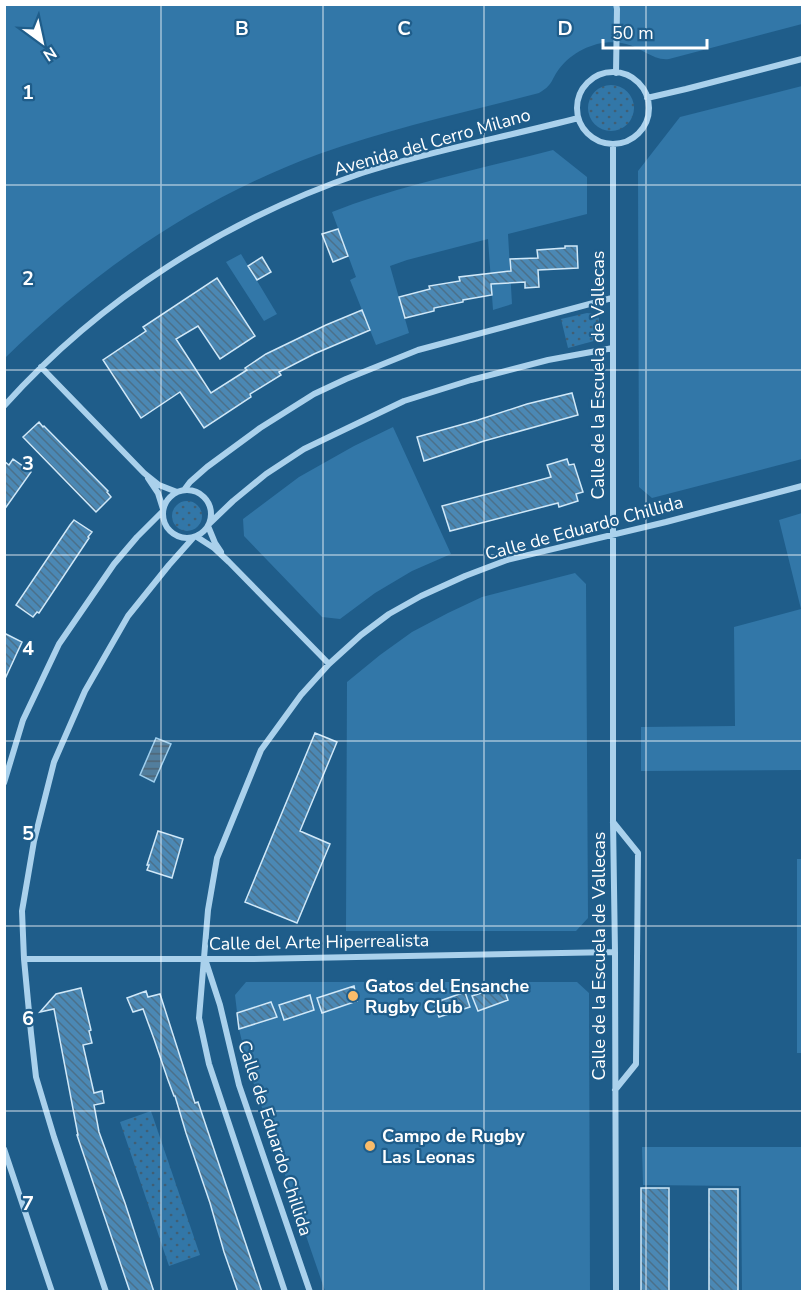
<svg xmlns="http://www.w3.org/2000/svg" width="807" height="1296" font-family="'Nunito Sans',sans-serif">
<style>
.green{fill:#3277a8}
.garden{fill:url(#garden-dots)}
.water{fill:url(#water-rules);stroke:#9eceed;stroke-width:1.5}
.building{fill:url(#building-back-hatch);stroke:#d0e8f8;stroke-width:1.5}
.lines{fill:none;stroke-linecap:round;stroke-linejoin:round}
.minor{stroke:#aad1ec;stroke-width:6}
.grid{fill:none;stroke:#fff;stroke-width:1.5;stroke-opacity:0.55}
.poi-dot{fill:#fabc6a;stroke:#1f5d8a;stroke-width:2}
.labels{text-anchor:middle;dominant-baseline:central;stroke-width:4.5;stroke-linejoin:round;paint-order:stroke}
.street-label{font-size:18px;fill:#fff;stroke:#1f5d8a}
.poi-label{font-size:18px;font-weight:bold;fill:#fff;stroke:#1f5d8a;text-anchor:start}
.grid-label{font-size:20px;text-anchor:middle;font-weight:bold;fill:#fff;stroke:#1f5d8a;stroke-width:4.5;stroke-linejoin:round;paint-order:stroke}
</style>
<defs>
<pattern id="garden-dots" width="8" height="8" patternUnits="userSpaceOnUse" patternTransform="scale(1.5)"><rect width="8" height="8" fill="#3277a8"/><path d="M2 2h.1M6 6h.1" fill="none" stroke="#405f75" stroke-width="1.8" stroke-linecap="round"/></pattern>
<pattern id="water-rules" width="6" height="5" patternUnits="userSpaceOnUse" patternTransform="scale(1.5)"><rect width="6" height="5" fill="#527e9d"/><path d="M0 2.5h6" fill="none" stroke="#4f6574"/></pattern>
<pattern id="building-back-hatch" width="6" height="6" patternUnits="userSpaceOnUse" patternTransform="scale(1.5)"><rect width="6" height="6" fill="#4b88b4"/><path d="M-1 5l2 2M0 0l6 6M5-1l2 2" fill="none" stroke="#4b708a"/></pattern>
</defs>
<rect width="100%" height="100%" fill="#1f5d8a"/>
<path class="green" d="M 5,5 L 802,5 L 802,24 L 669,59 C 653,61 641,47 626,44 C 601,38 575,49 559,69 C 551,80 553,85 539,93 C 466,112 391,128 319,154 C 199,198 96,269 5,358 Z
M 802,86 L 802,459 L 652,498 L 639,487 L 638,171 L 680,117 Z
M 553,150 L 587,177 L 587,214 L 508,234 L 512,304 L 493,310 L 488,239 L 407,260 L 390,266 L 409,333 L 376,345 L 350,280 L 356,277 L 332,212 C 401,185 480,169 553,150 Z
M 241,254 L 277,314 L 264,321 L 226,262 Z
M 393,427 L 451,554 L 412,571 L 375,593 L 340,619 L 322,617 L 244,536 L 243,519 L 299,477 L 354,446 Z
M 802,513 L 802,770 L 641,771 L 641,727 L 735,726 L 734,627 L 801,609 L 779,520 Z
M 575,573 L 586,584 L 588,918 L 576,931 L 346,931 L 347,682 L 380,655 L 412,632 L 448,613 L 482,597 Z
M 797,859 L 802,859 L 802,1053 L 797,1053 Z
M 246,982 L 577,982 L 589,993 L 590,1291 L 325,1291 L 248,1067 L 239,1029 L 235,995 Z
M 642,1147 L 802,1147 L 802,1291 L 742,1291 L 741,1186 L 643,1185 Z"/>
<path class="garden" d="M588 108a23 23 0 1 1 46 0a23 23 0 1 1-46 0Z
M 587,313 L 595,314 L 599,318 L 599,337 L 594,341 L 568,348 L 561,319 Z
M172 516a15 15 0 1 1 30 0a15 15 0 1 1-30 0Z
M 151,1111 L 200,1255 L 169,1266 L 120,1122 Z"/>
<path class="water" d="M 156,738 L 171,744 L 154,782 L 140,775 Z"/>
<path class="building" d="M 338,229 L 348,256 L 333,262 L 322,234 Z
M 565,246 L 577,246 L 578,268 L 538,270 L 539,287 L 525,288 L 525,282 L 491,284 L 492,295 L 463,300 L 463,302 L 434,308 L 434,311 L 405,318 L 399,297 L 430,289 L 429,286 L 460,281 L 459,277 L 511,271 L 510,259 L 538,258 L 537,250 L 565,248 Z
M 262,257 L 271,272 L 257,280 L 248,266 Z
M 217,278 L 255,336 L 220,359 L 198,326 L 176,339 L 211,393 L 247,370 L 245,368 L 266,354 L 326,325 L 362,310 L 370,330 L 314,354 L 279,372 L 281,375 L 250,394 L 251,397 L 204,428 L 180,392 L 141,418 L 103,360 L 146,331 L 143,327 Z
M 572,393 L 578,415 L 484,441 L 424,461 L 417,437 L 478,420 L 527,404 Z
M 39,422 L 43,427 L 44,426 L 108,491 L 107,492 L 111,497 L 96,512 L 23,437 Z
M 13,459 L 31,472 L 4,510 L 4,461 L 9,465 Z
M 567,459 L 569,465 L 574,464 L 583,492 L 576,494 L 578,501 L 559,507 L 558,503 L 450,531 L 442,506 L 551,477 L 547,465 Z
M 74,520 L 92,532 L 88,537 L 89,538 L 39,613 L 37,612 L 33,617 L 16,605 L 70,525 Z
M 4,633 L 22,642 L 4,681 Z
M 315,733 L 337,742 L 300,831 L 330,844 L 297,923 L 245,902 Z
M 158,831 L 183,839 L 172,878 L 147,870 L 149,865 L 147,865 Z
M 354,986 L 357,1001 L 322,1013 L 317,998 Z
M 503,986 L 508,1000 L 478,1011 L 472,996 Z
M 81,988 L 91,1030 L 89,1031 L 92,1043 L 83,1045 L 94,1093 L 102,1091 L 104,1103 L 94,1105 L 99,1132 L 125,1203 L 154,1292 L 130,1292 L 77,1135 L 78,1135 L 54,1009 L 40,1012 L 56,994 Z
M 146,991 L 148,997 L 160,994 L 195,1103 L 198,1102 L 262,1292 L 238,1292 L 224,1252 L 210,1203 L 186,1133 L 175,1096 L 174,1096 L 168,1080 L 154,1039 L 143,1009 L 133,1012 L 127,998 Z
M 465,992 L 470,1007 L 439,1017 L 434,1003 Z
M 310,995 L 314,1010 L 284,1020 L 279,1005 Z
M 271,1002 L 277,1017 L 239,1029 L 237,1013 Z
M 641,1188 L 669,1188 L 669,1292 L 641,1292 Z
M 709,1189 L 738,1189 L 738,1292 L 709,1292 Z"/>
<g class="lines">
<path class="minor" d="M 616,4 L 617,9 L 616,73
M577 108a36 36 0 1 1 72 0a36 36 0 1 1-72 0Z
M 647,98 L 686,89 L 802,59
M 613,144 L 613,822 L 615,952 L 616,1292
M 41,367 L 144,473 L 159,485 L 177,492
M 4,406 C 101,298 226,219 362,173 C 433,150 506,137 578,118
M 148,478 L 158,493 L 163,509
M 184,490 L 190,482 L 207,467 L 260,428 L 314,394 L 346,379 L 418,350 L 612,298
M163 514a24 24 0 1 1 48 0a24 24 0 1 1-48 0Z
M 209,524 L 233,501 L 266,474 L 304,449 L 404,401 L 471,380 L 548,360 L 613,348
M 208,526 L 215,543 L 221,552
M 197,537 L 214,548 L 229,562 L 329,664
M 4,783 L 23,720 L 59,644 L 114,564 L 137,537 L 163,511
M 613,822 L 638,853 L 636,1064 L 615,1090
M 24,959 L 252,959 L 615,952
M 206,962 L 220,1005 L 239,1085 L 310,1292
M 4,1149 L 52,1292
M 106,1292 L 54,1137 L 36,1077 L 31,1033 L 24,959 L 22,911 L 34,841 L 54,762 L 85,691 L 128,616 L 169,565 L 193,538
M 285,1292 L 209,1064 L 199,1018 L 208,910 L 217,858 L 261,750 L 301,695 L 329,664 L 361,635 L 389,614 L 421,596 L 465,576 L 507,560 L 666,522 L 802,486"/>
</g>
<path class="grid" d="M 161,4 L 161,1292M 323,4 L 323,1292M 484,4 L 484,1292M 646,4 L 646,1292M 4,185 L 802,185M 4,370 L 802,370M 4,555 L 802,555M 4,741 L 802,741M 4,926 L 802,926M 4,1111 L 802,1111"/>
<g class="poi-dot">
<circle cx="353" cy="996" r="6"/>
<circle cx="370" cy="1146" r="6"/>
</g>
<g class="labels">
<g class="street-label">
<text transform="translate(432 142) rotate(-16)">Avenida del Cerro Milano</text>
<text transform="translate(598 375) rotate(-90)">Calle de la Escuela de Vallecas</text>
<text transform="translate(584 528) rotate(-15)">Calle de Eduardo Chillida</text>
<text transform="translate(319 942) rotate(-1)">Calle del Arte Hiperrealista</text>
<text transform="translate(599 956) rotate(-90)">Calle de la Escuela de Vallecas</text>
<text transform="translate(275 1138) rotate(72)">Calle de Eduardo Chillida</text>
</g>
<g class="poi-label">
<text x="365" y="986">Gatos del Ensanche<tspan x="365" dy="21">Rugby Club</tspan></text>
<text x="382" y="1136">Campo de Rugby<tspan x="382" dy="21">Las Leonas</tspan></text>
</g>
</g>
<g class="grid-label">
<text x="242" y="35">B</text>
<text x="404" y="35">C</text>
<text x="565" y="35">D</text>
<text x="28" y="99">1</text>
<text x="28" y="285">2</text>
<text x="28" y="470">3</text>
<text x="28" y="655">4</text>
<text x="28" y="840">5</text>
<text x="28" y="1025">6</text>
<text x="28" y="1210">7</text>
</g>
<rect width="807" height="1296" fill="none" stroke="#ffffff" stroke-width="12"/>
<g transform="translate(42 42) rotate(147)" stroke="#1f5d8a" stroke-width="4.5" paint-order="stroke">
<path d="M0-4.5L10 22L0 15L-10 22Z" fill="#ffffff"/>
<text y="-9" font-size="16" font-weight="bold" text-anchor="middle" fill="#ffffff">N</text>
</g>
<path d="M603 39v9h104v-9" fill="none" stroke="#ffffff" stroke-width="3"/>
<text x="612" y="39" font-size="18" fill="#ffffff" stroke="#1f5d8a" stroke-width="4.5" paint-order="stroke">50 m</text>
</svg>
